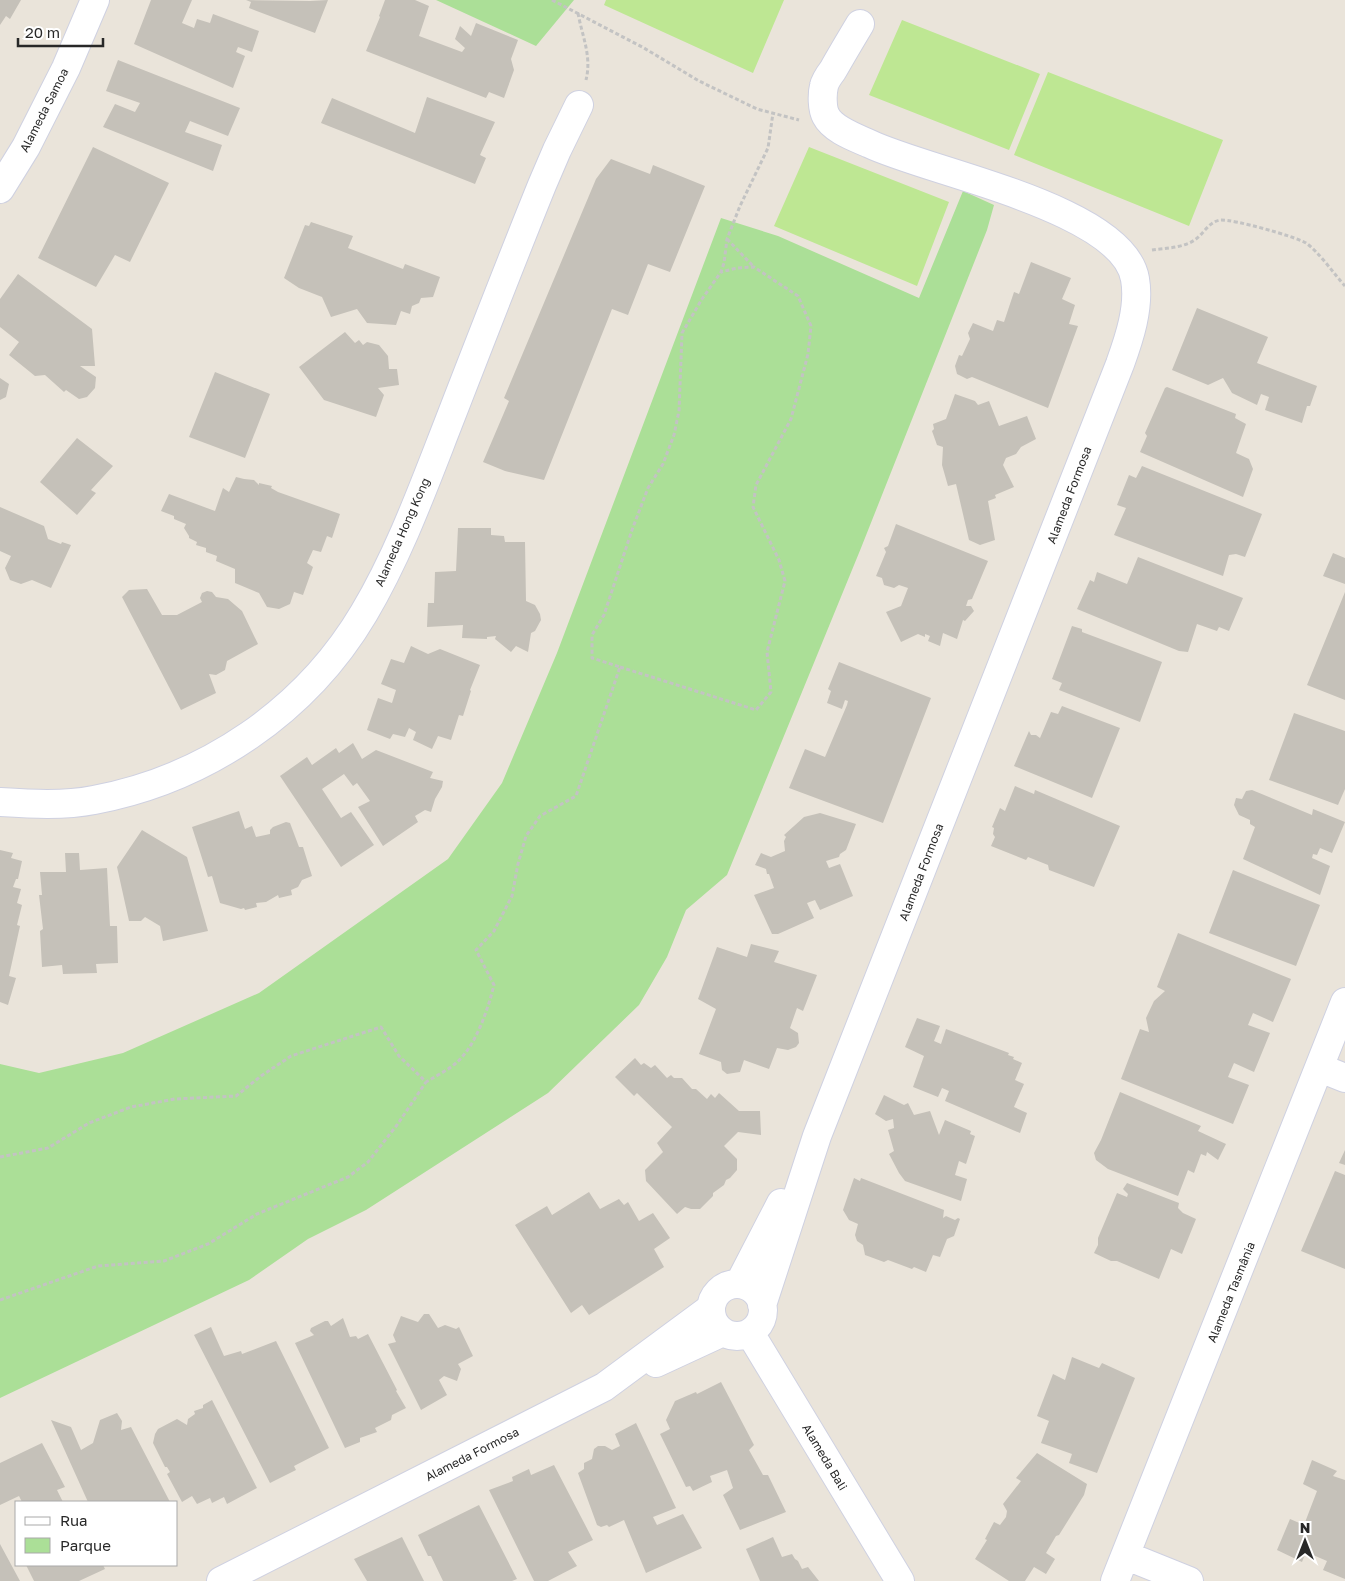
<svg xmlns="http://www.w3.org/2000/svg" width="1345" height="1581" font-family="'Golos Text',sans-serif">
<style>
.green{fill:#abdf97}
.pitch{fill:#bee793}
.building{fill:#c5c1b9}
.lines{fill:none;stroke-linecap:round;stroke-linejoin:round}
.minor-casing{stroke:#cfd1e1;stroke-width:30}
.path{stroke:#c3c3c3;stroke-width:3;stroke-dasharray:4 2.5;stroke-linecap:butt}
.minor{stroke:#fff;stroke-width:28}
.labels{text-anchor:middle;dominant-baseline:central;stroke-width:4.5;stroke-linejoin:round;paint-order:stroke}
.street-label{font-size:12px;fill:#282828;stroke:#fff}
</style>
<rect width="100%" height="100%" fill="#eae4da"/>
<path class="green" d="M 436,0 L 574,0 L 536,46 Z
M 963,191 L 994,205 L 987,230 L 861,548 L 727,875 L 686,910 L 667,957 L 639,1005 L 548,1093 L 366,1210 L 308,1239 L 249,1280 L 0,1398 L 0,1064 L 39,1073 L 123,1053 L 259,993 L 448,859 L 502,783 L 557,653 L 721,218 L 778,236 L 919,298 Z"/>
<path class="pitch" d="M 606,0 L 784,0 L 753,73 L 604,5 Z
M 902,20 L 1040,74 L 1009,150 L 869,95 Z
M 1048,72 L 1223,140 L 1189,226 L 1014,155 Z
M 809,147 L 949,202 L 917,286 L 774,226 Z"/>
<path class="building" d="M 0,0 L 21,0 L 10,19 L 6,16 L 0,25 Z
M 151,0 L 192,0 L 182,23 L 194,28 L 197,19 L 210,23 L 213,14 L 259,31 L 252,52 L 238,47 L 236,52 L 245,56 L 233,88 L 134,44 Z
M 246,0 L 310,1 L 328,0 L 315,33 L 249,8 L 251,2 Z
M 385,0 L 415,0 L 429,6 L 419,36 L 462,52 L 465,48 L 455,39 L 460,26 L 471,36 L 476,23 L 518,40 L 511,59 L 514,70 L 504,98 L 489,92 L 486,98 L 366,51 L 380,17 L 379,16 Z
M 118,60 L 240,108 L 228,136 L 190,121 L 185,132 L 222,145 L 213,171 L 103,127 L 115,104 L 135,112 L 140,103 L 106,91 Z
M 427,97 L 495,122 L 480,155 L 486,158 L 475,184 L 321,123 L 332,98 L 415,133 Z
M 93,147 L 169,183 L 130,262 L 115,255 L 96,287 L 38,258 Z
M 611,159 L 650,174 L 653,165 L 705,186 L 670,272 L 648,264 L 628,315 L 612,309 L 544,480 L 505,471 L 483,462 L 509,401 L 504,398 L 596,179 Z
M 311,222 L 353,236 L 348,248 L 403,269 L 405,264 L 440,277 L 433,297 L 421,298 L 419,303 L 412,306 L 410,314 L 401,311 L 396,325 L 367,323 L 357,309 L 331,317 L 322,297 L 299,288 L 284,278 L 305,225 L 309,226 Z
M 1031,262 L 1071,278 L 1062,299 L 1075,305 L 1069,324 L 1078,326 L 1048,408 L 972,377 L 967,379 L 957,374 L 955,366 L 959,355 L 962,356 L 970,339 L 968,333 L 973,323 L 993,331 L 997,320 L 1004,322 L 1014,292 L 1019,294 Z
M 18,274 L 92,329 L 95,366 L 80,366 L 96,377 L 95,388 L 87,397 L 79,399 L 66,390 L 64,392 L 45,375 L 35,376 L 9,355 L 19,342 L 0,327 L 0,299 Z
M 1197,308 L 1268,337 L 1257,363 L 1317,386 L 1310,406 L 1307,406 L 1302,423 L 1265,410 L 1269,397 L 1261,394 L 1257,405 L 1232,393 L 1223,378 L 1208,385 L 1172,370 Z
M 345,332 L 355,343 L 359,340 L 363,345 L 367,342 L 379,345 L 388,356 L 389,369 L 397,369 L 399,385 L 378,388 L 384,395 L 376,417 L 324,400 L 299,367 Z
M 215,372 L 270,394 L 245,458 L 189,437 Z
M 0,378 L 9,384 L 6,397 L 0,400 Z
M 1167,387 L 1236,414 L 1235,418 L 1246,424 L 1236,453 L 1249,459 L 1253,469 L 1243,497 L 1140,452 L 1147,436 L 1145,433 L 1165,388 Z
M 955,394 L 975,401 L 978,405 L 989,401 L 999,426 L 1027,416 L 1036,439 L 1021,447 L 1016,454 L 1006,458 L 1003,465 L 1014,487 L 995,495 L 996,498 L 988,501 L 995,540 L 980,545 L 969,540 L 956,484 L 948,486 L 942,465 L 943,447 L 937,445 L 932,431 L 934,429 L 933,424 L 946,419 Z
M 77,438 L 113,466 L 91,490 L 96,493 L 77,515 L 40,482 Z
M 1142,466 L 1262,514 L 1245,557 L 1236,554 L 1229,555 L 1223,576 L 1114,535 L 1126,508 L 1117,505 L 1129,475 L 1136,478 Z
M 236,477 L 244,479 L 254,480 L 259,485 L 259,483 L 272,486 L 271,488 L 278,492 L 340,514 L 332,538 L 327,536 L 321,552 L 313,550 L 307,563 L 313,567 L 303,595 L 294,592 L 290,604 L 279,609 L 267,607 L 259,593 L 235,583 L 235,569 L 216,561 L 217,556 L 206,552 L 206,548 L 196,545 L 197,542 L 189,538 L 189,536 L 184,528 L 186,524 L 174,519 L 174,516 L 161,511 L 169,494 L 215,511 L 223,488 L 229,492 Z
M 0,507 L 44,526 L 48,539 L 61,544 L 62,542 L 71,545 L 51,588 L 32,580 L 21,584 L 10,580 L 5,568 L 11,556 L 0,551 Z
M 896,524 L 988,561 L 972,599 L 968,600 L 966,606 L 971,606 L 974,611 L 965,621 L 963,620 L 957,639 L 943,633 L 940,646 L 928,641 L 930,636 L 925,634 L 925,637 L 918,634 L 901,642 L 886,612 L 901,606 L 908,588 L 899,585 L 894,588 L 884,585 L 882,578 L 876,576 L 886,552 L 884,548 L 888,546 Z
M 458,528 L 491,528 L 491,535 L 504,536 L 505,542 L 525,542 L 526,601 L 535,605 L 540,614 L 541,620 L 535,631 L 531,633 L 528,652 L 516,646 L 511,652 L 495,639 L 496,636 L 487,637 L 487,639 L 462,638 L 463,625 L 427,627 L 428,603 L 434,603 L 435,572 L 456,571 Z
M 1333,553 L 1345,558 L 1345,584 L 1323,576 Z
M 1138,557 L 1243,598 L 1229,631 L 1219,627 L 1217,631 L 1197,624 L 1188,652 L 1179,651 L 1077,609 L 1090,580 L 1094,582 L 1097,572 L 1127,584 Z
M 147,589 L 162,615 L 177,615 L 202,602 L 200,598 L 202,593 L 207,591 L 212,592 L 216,597 L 228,599 L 242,611 L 258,644 L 227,661 L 225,670 L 216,675 L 209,674 L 216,693 L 181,710 L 122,597 L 129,590 Z
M 1345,592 L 1345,700 L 1307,685 Z
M 1072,626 L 1082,629 L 1082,632 L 1162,662 L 1140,722 L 1059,690 L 1062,683 L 1052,679 Z
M 411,646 L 428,654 L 440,649 L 480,665 L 470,690 L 471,691 L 463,716 L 459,715 L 451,740 L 438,736 L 432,749 L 413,740 L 416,732 L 409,728 L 405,737 L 393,734 L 390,739 L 367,730 L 378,698 L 392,703 L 396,690 L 381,684 L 391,659 L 404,663 Z
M 839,662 L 931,698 L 883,823 L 789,788 L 805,749 L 825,757 L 847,705 L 848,701 L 845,700 L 842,709 L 827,703 L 831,691 L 828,689 Z
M 1062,706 L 1120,728 L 1092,798 L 1014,766 L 1029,731 L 1031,735 L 1036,735 L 1040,738 L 1051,712 L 1058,714 Z
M 1294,713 L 1345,731 L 1345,789 L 1338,805 L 1269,780 Z
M 353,743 L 362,759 L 376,750 L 433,772 L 430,778 L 443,781 L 442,787 L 435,799 L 431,812 L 425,810 L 415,816 L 418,822 L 383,846 L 358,807 L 370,801 L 357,783 L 353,786 L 344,774 L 322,789 L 341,818 L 351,812 L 374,845 L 341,867 L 280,776 L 307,757 L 312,765 L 336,748 L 339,753 Z
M 1015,786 L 1034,794 L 1035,790 L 1120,826 L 1094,887 L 1049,870 L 1048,865 L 1028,857 L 1026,860 L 991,846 L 995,837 L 993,834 L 994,828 L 992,827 L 1000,808 L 1005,811 Z
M 1252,790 L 1312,815 L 1313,809 L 1345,822 L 1332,853 L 1320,848 L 1317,855 L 1313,854 L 1312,858 L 1330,866 L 1320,895 L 1243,859 L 1255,827 L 1250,824 L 1250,820 L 1239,815 L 1234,805 L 1236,798 L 1242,799 L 1246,791 Z
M 239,811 L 245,829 L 252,826 L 256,837 L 270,834 L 270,830 L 273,827 L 286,822 L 290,823 L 299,847 L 303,847 L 312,876 L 302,880 L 298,887 L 291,890 L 292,895 L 279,898 L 278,895 L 266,902 L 256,903 L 257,907 L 245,910 L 244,908 L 241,909 L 220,903 L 212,876 L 208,877 L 192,827 Z
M 820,813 L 856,824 L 846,850 L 840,854 L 839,857 L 826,861 L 829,868 L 840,864 L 853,896 L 820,910 L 815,900 L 807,903 L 814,918 L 778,934 L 772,934 L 754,895 L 774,888 L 769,874 L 767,874 L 766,869 L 755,865 L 761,853 L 771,857 L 785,851 L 784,841 L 786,837 L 784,835 L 804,817 Z
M 142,830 L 187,857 L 208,931 L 163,941 L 160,926 L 145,917 L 141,921 L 129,921 L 117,867 Z
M 0,850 L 13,853 L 11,858 L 22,861 L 18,879 L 16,879 L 13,887 L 21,889 L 17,903 L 22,905 L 17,925 L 20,926 L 9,976 L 16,978 L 8,1005 L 0,1002 Z
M 65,853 L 79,853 L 80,870 L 107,868 L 110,926 L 117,926 L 118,963 L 96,964 L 97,973 L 63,974 L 62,965 L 42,967 L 40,931 L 43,929 L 39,895 L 42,895 L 40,872 L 66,872 Z
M 1233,870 L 1320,905 L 1296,966 L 1209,933 Z
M 1178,933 L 1291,979 L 1273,1022 L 1253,1013 L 1248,1025 L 1270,1033 L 1254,1072 L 1234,1063 L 1228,1077 L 1249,1085 L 1233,1124 L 1121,1079 L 1140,1029 L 1149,1032 L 1146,1018 L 1154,1001 L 1165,991 L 1157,987 Z
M 751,944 L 779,951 L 774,962 L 817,975 L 803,1011 L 797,1008 L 790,1028 L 798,1033 L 799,1043 L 796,1047 L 788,1050 L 777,1048 L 769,1069 L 744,1060 L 740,1072 L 727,1074 L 722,1070 L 721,1062 L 699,1054 L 716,1009 L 698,999 L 717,947 L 747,957 Z
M 917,1018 L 940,1026 L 934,1041 L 941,1044 L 946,1029 L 1009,1053 L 1008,1055 L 1014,1057 L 1013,1059 L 1022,1063 L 1015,1080 L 1024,1084 L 1014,1107 L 1027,1113 L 1020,1133 L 945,1101 L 949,1091 L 942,1088 L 938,1097 L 913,1087 L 924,1056 L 905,1047 Z
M 635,1058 L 641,1065 L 644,1063 L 651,1068 L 655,1065 L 667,1078 L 671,1075 L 674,1078 L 682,1078 L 692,1089 L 696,1089 L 707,1099 L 711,1094 L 715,1098 L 719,1093 L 739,1111 L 760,1111 L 761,1135 L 738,1132 L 724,1146 L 737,1159 L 737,1170 L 730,1178 L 726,1180 L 724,1185 L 713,1193 L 713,1196 L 700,1209 L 691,1209 L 685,1207 L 677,1214 L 646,1181 L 645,1170 L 663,1152 L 657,1143 L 672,1127 L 637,1093 L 634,1096 L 615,1077 Z
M 1120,1092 L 1201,1126 L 1198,1131 L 1226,1144 L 1218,1160 L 1207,1152 L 1206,1156 L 1201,1154 L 1194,1173 L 1188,1170 L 1178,1196 L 1108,1169 L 1096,1160 L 1094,1153 L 1101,1140 Z
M 884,1095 L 904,1105 L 908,1103 L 914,1115 L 930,1111 L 939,1135 L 945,1120 L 971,1131 L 970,1134 L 975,1136 L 966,1164 L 959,1161 L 955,1175 L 967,1179 L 961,1201 L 905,1181 L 899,1173 L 889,1154 L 894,1151 L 888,1130 L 894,1128 L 893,1119 L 886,1121 L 875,1114 Z
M 1345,1150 L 1345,1165 L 1339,1163 Z
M 1335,1171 L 1345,1175 L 1345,1269 L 1301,1251 Z
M 854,1178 L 860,1181 L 861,1178 L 944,1210 L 943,1218 L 946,1216 L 955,1220 L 958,1218 L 960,1219 L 954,1236 L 947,1239 L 940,1257 L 933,1255 L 926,1272 L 914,1267 L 912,1269 L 888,1260 L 884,1262 L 865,1255 L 863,1245 L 857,1241 L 855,1235 L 858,1224 L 849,1220 L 843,1210 Z
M 1127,1183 L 1179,1203 L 1178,1208 L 1183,1213 L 1196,1219 L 1182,1254 L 1171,1249 L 1159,1279 L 1117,1261 L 1111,1261 L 1094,1253 L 1098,1245 L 1098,1238 L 1117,1193 L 1127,1197 L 1128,1194 L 1123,1189 Z
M 589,1192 L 600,1209 L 619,1199 L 624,1205 L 628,1202 L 639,1221 L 653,1213 L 670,1238 L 654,1249 L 664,1267 L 589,1315 L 582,1305 L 571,1313 L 515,1225 L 547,1206 L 552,1215 Z
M 424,1314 L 429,1314 L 438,1328 L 445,1325 L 456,1329 L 459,1327 L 473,1356 L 458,1364 L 461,1369 L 457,1381 L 444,1376 L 439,1380 L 447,1395 L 421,1410 L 388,1344 L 396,1342 L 393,1335 L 401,1316 L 418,1322 Z
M 343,1318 L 350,1337 L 356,1336 L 358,1339 L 368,1334 L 397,1390 L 396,1391 L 406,1408 L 392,1415 L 391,1420 L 375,1428 L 377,1432 L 360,1438 L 360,1442 L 345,1448 L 295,1343 L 314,1335 L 310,1331 L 311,1328 L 325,1321 L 328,1321 L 331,1326 Z
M 211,1327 L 224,1356 L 241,1351 L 242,1354 L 276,1341 L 329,1448 L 294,1466 L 296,1470 L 270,1483 L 194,1335 Z
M 1072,1357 L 1099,1368 L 1102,1363 L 1135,1378 L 1097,1473 L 1069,1463 L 1072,1454 L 1041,1443 L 1049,1421 L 1037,1416 L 1053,1374 L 1065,1380 Z
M 721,1382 L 754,1445 L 749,1450 L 763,1475 L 768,1475 L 786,1512 L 740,1530 L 723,1495 L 733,1488 L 727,1470 L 710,1476 L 712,1482 L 693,1491 L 690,1486 L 686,1487 L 660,1434 L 670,1429 L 666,1420 L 675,1401 L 696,1392 L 697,1394 Z
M 212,1400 L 257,1488 L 227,1504 L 224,1497 L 212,1503 L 210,1498 L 197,1504 L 192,1496 L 182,1502 L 167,1474 L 170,1472 L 167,1467 L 165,1467 L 153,1443 L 155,1434 L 158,1429 L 177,1419 L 187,1425 L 188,1419 L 195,1414 L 194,1411 L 203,1408 L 203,1405 Z
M 117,1413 L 122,1421 L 121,1430 L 131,1427 L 170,1502 L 88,1502 L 51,1420 L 71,1427 L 81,1450 L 93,1443 L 100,1420 Z
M 636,1423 L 676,1508 L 653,1517 L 657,1525 L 683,1514 L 702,1548 L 646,1573 L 624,1520 L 609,1527 L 607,1525 L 601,1527 L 597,1525 L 578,1473 L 584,1469 L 584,1463 L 592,1459 L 594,1449 L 598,1446 L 605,1446 L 612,1450 L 620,1446 L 615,1434 Z
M 42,1443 L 65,1487 L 57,1490 L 63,1502 L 22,1502 L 19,1496 L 0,1505 L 0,1463 Z
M 1037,1453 L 1087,1484 L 1084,1495 L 1059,1535 L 1056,1536 L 1046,1553 L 1055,1559 L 1046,1574 L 1034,1567 L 1025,1581 L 1009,1581 L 975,1559 L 987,1540 L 985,1539 L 994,1522 L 1000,1525 L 1006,1517 L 1007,1511 L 1003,1504 L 1021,1481 L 1016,1478 Z
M 1312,1460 L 1337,1471 L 1333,1476 L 1345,1480 L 1345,1579 L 1323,1570 L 1327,1561 L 1306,1552 L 1302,1562 L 1277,1550 L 1290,1519 L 1304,1525 L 1317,1491 L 1303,1484 Z
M 554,1465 L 593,1540 L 568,1552 L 577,1566 L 548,1581 L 534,1581 L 489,1490 L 513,1481 L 512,1477 L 529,1469 L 531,1475 Z
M 479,1505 L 517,1579 L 512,1581 L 443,1581 L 431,1556 L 428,1556 L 418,1535 Z
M 402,1537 L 424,1581 L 367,1581 L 354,1559 Z
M 773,1537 L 782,1557 L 792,1554 L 795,1559 L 798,1561 L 802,1569 L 808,1567 L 819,1581 L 760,1581 L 746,1549 Z
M 0,1544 L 20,1581 L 0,1581 Z
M 26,1565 L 103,1565 L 105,1569 L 79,1581 L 34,1581 Z"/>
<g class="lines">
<g class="minor-casing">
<path id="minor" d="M 0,189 L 26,147 L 66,68 L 95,0
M 0,802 C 31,804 64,806 94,800 C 206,779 306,711 364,613 C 399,554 423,488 448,424 C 479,344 510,264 542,185 L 557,150 L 579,105
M 1320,1068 L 1345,1078
M 739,1284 L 781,1203
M711 1310a26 26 0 1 1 52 0a26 26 0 1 1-52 0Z
M 762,1305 L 817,1136 L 1120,364 C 1129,339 1140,307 1135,279 C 1123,208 928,172 870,144 C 857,138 833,130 826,116 C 822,109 822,94 824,86 C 825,81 830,74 833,70 C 842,54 851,39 860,24
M 750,1333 L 900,1581
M 656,1363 L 723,1332
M 1127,1556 L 1189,1581
M 221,1581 L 604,1387 L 711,1308
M 1115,1581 L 1345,1002"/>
</g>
<path class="path" d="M 552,0 L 644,48 L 699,81 L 757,109 L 799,120
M 578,13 C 582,36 592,56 586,80
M 727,239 L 754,267
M 1152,250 C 1166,248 1184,248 1196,239 C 1204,233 1209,222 1220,220 C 1233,219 1294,236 1306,243 C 1319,252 1334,274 1345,286
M 620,667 L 756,710 L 771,692 L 767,652 L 785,581 L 779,560 L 753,507 L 756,485 L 791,419 L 808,354 L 811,326 L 798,296 L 754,267 L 737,268 L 721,272
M 0,1157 L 48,1148 L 89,1123 L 131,1107 L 175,1099 L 236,1096 L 261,1076 L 291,1056 L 381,1027 L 399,1056 L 426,1082 C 436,1076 448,1070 456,1063 C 476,1046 488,1009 494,985 L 476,950 L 494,931 L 512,896 L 518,864 L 526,836 L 540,816 L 576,796 L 620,667 L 592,658 L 592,635 L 604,615 L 632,530 L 648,488 L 663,464 L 674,435 L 679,411 L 682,333 L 702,299 L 721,272 L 724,263 L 727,239 L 740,206 L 768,148 L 773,113
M 0,1300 L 98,1266 L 164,1261 L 208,1244 L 257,1214 L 348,1177 L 368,1162 L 397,1125 L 426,1082"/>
<use href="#minor" class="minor"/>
</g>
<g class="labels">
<g class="street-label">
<text transform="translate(44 110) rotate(-63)">Alameda Samoa</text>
<text transform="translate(1069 495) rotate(-69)">Alameda Formosa</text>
<text transform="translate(402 532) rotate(-66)">Alameda Hong Kong</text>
<text transform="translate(921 872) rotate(-69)">Alameda Formosa</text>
<text transform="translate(1231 1292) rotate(-68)">Alameda Tasmânia</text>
<text transform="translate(472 1454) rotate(-27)">Alameda Formosa</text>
<text transform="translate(825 1457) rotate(59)">Alameda Bali</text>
</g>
</g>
<rect x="15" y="1501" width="162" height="65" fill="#ffffff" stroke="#a9a9a9"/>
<rect x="25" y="1517" width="25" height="8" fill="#ffffff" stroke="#a9a9a9"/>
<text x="60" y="1526" font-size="15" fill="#282828">Rua</text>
<rect x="25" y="1538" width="25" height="15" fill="#abdf97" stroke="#a9a9a9"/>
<text x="60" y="1551" font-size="15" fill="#282828">Parque</text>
<g transform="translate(1305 1541)" stroke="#ffffff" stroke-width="4" paint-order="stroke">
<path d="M0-4L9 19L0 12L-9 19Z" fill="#282828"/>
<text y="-8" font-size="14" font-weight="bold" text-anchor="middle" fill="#282828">N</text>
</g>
<path d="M18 38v8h85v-8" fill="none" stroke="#282828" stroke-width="2.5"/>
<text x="25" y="38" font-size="15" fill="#282828" stroke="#ffffff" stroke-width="4" paint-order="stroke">20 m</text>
</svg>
